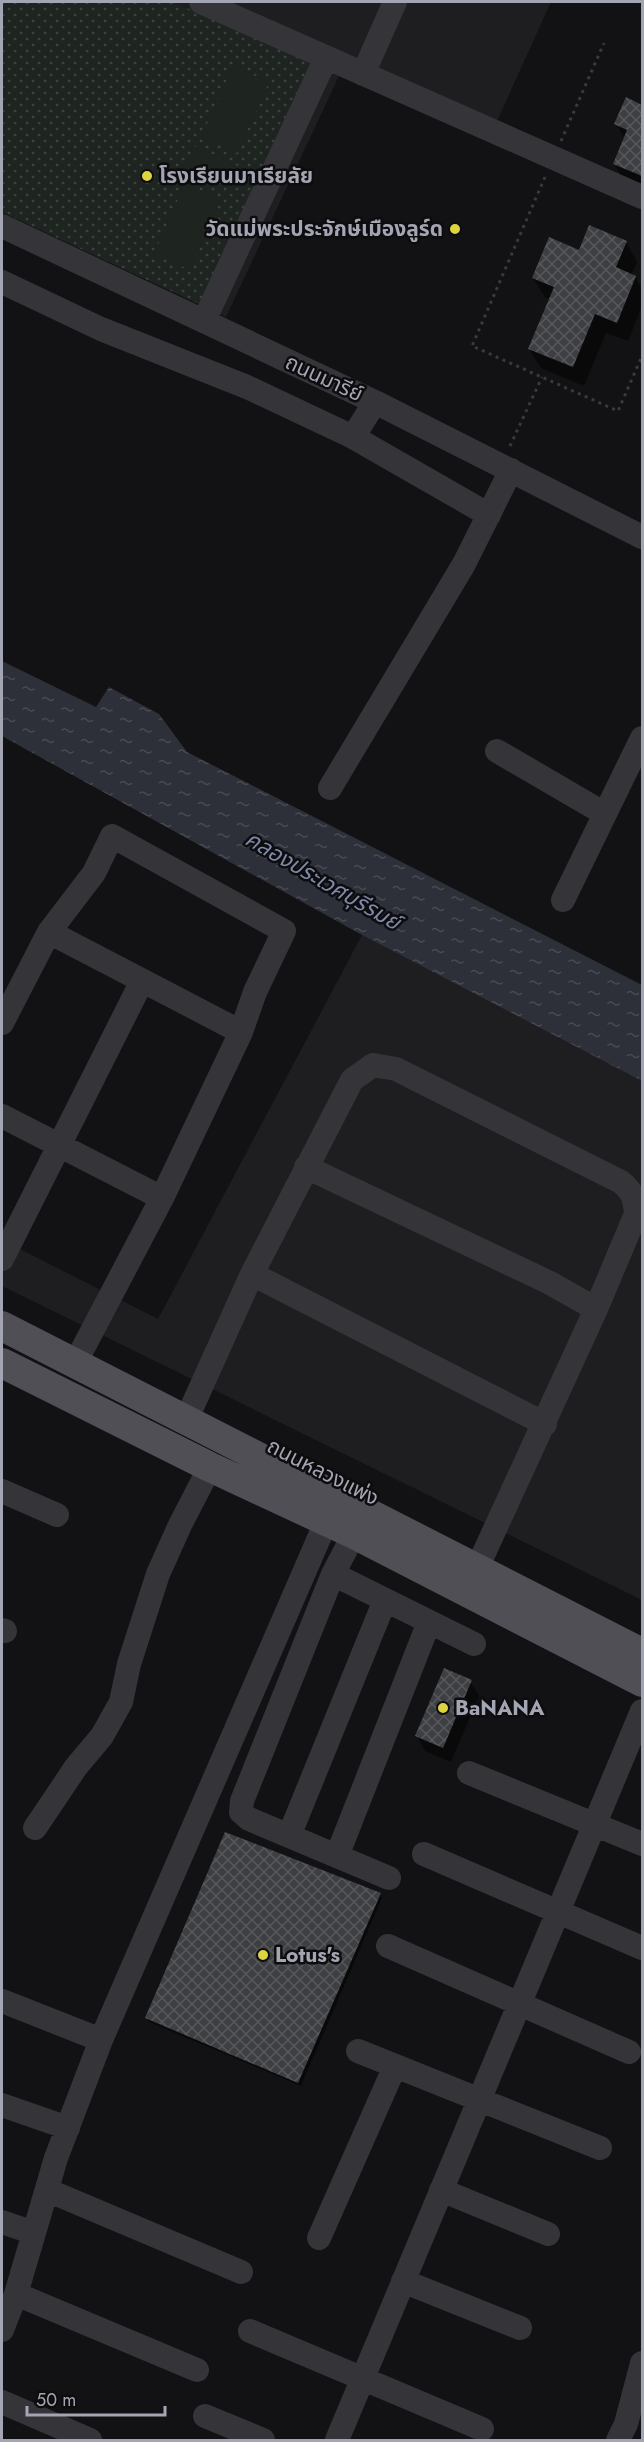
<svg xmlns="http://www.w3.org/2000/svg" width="644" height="2442" font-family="Jost,'Noto Sans Thai',sans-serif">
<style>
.built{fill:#1e1e20}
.grass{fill:url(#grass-dots)}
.garden{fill:#1e2521}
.water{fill:url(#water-ripples)}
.shadow{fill:#0007}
.building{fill:url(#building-cross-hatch)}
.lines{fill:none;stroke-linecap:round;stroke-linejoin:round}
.path{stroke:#39393e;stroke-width:3;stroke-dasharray:3 4.5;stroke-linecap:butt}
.minor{stroke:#353539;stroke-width:24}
.major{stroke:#504f56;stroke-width:30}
.poi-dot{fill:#dcd540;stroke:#0d0c0e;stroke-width:2}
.labels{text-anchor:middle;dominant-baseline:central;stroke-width:5;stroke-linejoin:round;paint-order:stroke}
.poi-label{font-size:21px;font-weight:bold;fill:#a4a5b2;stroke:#0d0c0e;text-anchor:start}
.street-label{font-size:21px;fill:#a4a5b2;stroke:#0d0c0e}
.water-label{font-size:22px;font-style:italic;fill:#7f89a9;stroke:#0d0c0e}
</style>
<defs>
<pattern id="grass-dots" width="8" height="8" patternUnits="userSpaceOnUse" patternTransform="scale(1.5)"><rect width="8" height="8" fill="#1e2521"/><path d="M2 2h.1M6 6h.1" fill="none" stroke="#3c423f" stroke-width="1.8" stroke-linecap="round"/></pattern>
<pattern id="water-ripples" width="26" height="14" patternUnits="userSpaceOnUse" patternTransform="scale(1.5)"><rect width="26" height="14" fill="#2d3039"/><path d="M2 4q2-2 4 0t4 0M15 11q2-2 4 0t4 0" fill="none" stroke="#484b53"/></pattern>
<pattern id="building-cross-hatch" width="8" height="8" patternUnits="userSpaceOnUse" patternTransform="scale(1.5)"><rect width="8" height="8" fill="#3e3f43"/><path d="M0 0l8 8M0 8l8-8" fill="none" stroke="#57585c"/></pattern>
</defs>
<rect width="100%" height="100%" fill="#121113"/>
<path class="built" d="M 2,2 L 551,2 L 488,141 L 339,76 L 226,317 L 2,212 Z
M 362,935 L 642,1081 L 642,1600 L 2,1286 L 2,1240 L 158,1319 Z"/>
<path class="grass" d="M 2,2 L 173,2 L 313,62 L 201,305 L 2,212 Z"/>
<path class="garden" d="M 233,66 L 269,82 L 237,153 L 201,137 Z
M 194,146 L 240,167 L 231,187 L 185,166 Z
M 185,183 L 221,199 L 190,270 L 154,254 Z"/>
<path class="water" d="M 2,661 L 96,707 L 109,687 L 159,714 L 187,752 L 642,985 L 642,1081 L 362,935 L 2,736 Z"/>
<path class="shadow" d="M 627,99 L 642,106 L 642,190 L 626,183 L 614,164 L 625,139 L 616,124 Z
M 626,242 L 637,262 L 631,275 L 635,277 L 642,289 L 642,306 L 628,341 L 606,333 L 584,386 L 541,368 L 529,349 L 550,299 L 545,297 L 533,278 L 580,252 Z
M 470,1681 L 479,1696 L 451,1762 L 425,1751 L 417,1736 Z
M 380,1894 L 382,1898 L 301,2086 L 149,2022 L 146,2018 Z"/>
<path class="building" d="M 626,97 L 642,105 L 642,176 L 613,164 L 627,130 L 614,124 Z
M 589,225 L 627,241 L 616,267 L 636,276 L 617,323 L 595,314 L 573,367 L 528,349 L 554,287 L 532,278 L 549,237 L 579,250 Z
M 444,1668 L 472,1680 L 443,1748 L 415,1736 Z
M 225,1832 L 381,1893 L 298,2083 L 145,2018 Z"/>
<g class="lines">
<path class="path" d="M 561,141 L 604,43
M 545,177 L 472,346 L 618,411 L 642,356
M 510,446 L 542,377"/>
<path class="minor" d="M 201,2 L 642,197
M 363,74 L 395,2
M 2,226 L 375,402 L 642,537
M 2,282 L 101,329 L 247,387 L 353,437 L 375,402
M 204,321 L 326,58
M 353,437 L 489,515
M 497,751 L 605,814
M 330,788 L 464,564 L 511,470
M 563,900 L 642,738
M 49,932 L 241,1032
M 2,1023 L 49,932 L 94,873 L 112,836 L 284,931 L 255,992 L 241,1032 L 162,1198 L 81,1352
M 2,1116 L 162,1198
M 306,1167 L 550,1283 L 596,1309 L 484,1553
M 2,1259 L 142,981
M 252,1274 L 545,1424
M 192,1407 L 252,1274 L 352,1080 L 373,1065 L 396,1069 L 621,1182 C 633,1192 635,1199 636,1214 L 596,1309
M 2,1491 L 57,1515
M 354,1534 L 333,1574 L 242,1801 L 241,1812 L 249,1819 L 389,1878
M 333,1574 L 474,1644
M 2,1630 L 5,1631
M 469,1773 L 642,1844
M 35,1828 L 76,1767 L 102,1736 L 121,1702 L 129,1664 L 158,1574 L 180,1525 L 210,1467
M 289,1836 L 385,1600
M 424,1854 L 642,1948
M 337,1856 L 429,1622
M 388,1946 L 629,2052
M 2,2001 L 101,2040
M 358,2051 L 600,2148
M 2,2105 L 68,2128
M 47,2190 L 241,2272
M 441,2190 L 548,2234
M 2,2222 L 34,2233
M 319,2238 L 395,2066
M 403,2281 L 520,2328
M 16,2294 L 197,2370
M 2,2330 L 16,2294 L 56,2158 L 101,2040 L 326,1522
M 250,2331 L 482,2429
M 2,2402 L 90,2440
M 205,2416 L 263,2440
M 337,2440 L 642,1711
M 618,2440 L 626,2424 L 642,2363"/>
<path class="major" d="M 2,1326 L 642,1653
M 2,1363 L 210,1467 L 354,1534 L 642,1682"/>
</g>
<g class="poi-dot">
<circle cx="147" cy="176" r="6"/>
<circle cx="455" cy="229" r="6"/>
<circle cx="443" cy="1708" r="6"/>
<circle cx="263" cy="1955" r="6"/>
</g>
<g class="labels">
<g class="poi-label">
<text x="159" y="176">โรงเรียนมาเรียลัย</text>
<text x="443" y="229" text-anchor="end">วัดแม่พระประจักษ์เมืองลูร์ด</text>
<text x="455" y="1708">BaNANA</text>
<text x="275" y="1955">Lotus's</text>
</g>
<g class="street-label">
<text transform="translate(324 378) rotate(25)">ถนนมารีย์</text>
<text transform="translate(323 1472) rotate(27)">ถนนหลวงแพ่ง</text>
</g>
<g class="water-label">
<text transform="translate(323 880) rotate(30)">คลองประเวศบุรีรมย์</text>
</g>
</g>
<rect width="644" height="2442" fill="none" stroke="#a4a5b2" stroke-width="6"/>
<path d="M27 2406v9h138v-9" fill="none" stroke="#a4a5b2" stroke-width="3"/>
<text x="36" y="2406" font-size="18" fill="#a4a5b2" stroke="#0d0c0e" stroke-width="4.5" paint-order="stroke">50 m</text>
</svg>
